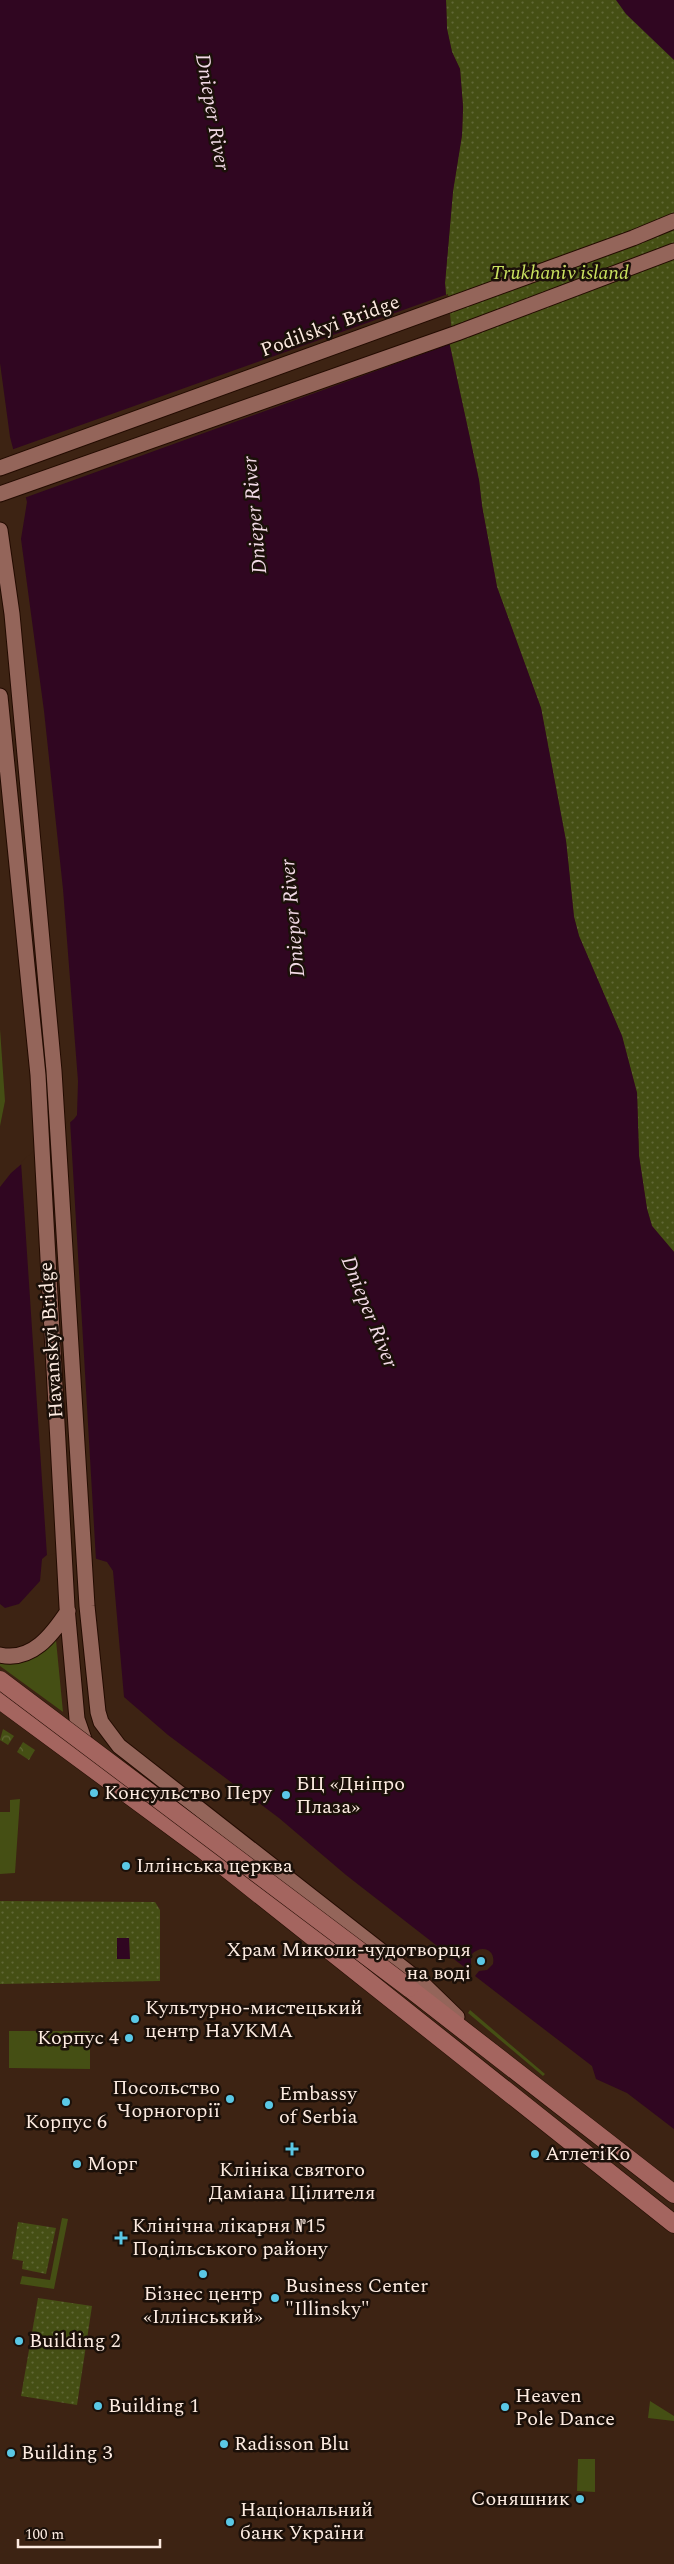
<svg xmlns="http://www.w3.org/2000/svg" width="674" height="2564" font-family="Spectral,serif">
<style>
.green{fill:#454f14}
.forest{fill:url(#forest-crowns)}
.park{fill:url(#park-dots)}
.water{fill:#300621}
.pier{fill:#3d2313}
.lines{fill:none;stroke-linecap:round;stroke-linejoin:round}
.secondary-casing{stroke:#230b00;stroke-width:17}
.primary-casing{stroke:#230b00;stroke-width:19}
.secondary{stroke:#94655a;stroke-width:15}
.primary{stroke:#a4655f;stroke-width:18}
.primary-bridge-casing{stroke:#230b00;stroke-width:19;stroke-linecap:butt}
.primary-bridge{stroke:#a4655f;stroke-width:18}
.poi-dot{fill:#5ac8e6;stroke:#1b1009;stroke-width:2}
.labels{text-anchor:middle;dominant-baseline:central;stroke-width:5;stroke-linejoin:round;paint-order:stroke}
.park-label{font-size:20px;font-style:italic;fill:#cae260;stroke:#1b1009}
.street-label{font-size:20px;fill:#fdebe1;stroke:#1b1009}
.poi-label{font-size:20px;fill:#fdebe1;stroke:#1b1009;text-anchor:start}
.water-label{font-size:21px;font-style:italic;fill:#f2dae6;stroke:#1b1009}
</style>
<defs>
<pattern id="forest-crowns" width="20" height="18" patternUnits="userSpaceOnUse" patternTransform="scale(1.25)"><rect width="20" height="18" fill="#454f14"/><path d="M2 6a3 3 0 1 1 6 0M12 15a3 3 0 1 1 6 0" fill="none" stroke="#616836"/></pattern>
<pattern id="park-dots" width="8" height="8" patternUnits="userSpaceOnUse" patternTransform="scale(1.25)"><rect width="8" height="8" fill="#454f14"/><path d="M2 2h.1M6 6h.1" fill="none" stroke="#616836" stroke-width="1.8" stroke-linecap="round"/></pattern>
</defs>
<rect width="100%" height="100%" fill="#3d2313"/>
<path class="green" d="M 0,1029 L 5,1101 L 0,1126 Z
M 56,1640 L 63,1712 L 0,1666 L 0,1663 C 23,1668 41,1655 56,1640 Z
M 20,1799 L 15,1873 L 0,1874 L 0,1812 L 10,1812 L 10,1800 Z
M 470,2010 L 545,2074 L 543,2076 L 468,2013 Z
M 9,2031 L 90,2031 L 90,2069 L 9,2068 Z
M 62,2218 L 68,2219 L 54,2289 L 20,2284 L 22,2276 L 50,2280 Z
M 650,2401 L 674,2416 L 674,2421 L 648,2418 Z
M 578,2459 L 595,2459 L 595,2492 L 577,2491 Z"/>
<path class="forest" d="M 3,1729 L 14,1736 L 8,1745 L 0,1740 Z
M 23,1742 L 35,1750 L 29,1760 L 17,1752 Z"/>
<path class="park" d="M 446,0 L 674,0 L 674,1252 L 652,1226 L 647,1209 L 639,1156 L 637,1093 L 622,1036 L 579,936 L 574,917 L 566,841 L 541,708 L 497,587 L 482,506 L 479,480 L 450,346 L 445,283 L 453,191 L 462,135 L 463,107 L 460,69 L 452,52 L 447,29 Z
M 0,1901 L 155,1902 L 160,1910 L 160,1981 L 0,1984 Z
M 18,2222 L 56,2228 L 46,2274 L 22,2269 L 23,2261 L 12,2259 Z
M 38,2298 L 92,2306 L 77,2405 L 21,2396 Z"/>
<path class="water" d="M 0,0 L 446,0 L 447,29 L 452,52 L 460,69 L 463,107 L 462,135 L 453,191 L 445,283 L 450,346 L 479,480 L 482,506 L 497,587 L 541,708 L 566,841 L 574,917 L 579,936 L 622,1036 L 637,1093 L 639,1156 L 647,1209 L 652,1226 L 674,1252 L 674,2129 L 627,2093 L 596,2079 L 592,2066 L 475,1976 L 479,1971 L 487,1970 L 493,1964 C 496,1949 481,1944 471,1955 L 471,1965 L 468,1970 L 346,1875 L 279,1818 L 168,1735 L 124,1697 L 113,1571 L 107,1562 L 70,1551 L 53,1550 L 42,1559 L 40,1581 L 19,1604 L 5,1608 L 0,1604 L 0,1187 L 11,1173 L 74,1119 L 77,1115 L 78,1081 L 63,889 L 44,711 L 21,539 L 27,502 L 10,437 L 0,363 Z
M 616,0 L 674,0 L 674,60 L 626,14 Z
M 117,1938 L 129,1938 L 130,1959 L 117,1959 Z"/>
<path class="pier" d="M 448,294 L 453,343 L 24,498 L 11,450 Z
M 70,1120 L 83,1339 L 96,1560 L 59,1552 L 47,1556 L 21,1162 Z"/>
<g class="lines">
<g class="secondary-casing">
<path id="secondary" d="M 0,468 L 633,238 L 674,221
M 0,494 L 457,333 L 674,251
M 0,530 L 12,614 L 54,1071 L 87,1606 L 98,1712 L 101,1722 L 119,1746 L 422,1983 L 457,2017
M 0,696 L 38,1075 L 67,1607 L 77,1719 L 87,1748
M 0,1655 C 32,1662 52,1635 68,1611"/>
</g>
<g class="primary-casing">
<path id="primary" d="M 0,1700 L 202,1849 L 674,2224
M 409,1988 L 674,2194"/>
</g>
<use href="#secondary" class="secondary"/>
<use href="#primary" class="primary"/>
<g class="primary-bridge-casing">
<path id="primary-bridge" d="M 0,1680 L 409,1988"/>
</g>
<use href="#primary-bridge" class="primary-bridge"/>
</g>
<g class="poi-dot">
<circle cx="94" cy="1793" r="5"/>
<circle cx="286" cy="1795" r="5"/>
<circle cx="126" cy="1866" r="5"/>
<circle cx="481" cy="1961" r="5"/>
<circle cx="135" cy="2019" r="5"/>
<circle cx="129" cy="2038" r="5"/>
<circle cx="230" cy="2099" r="5"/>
<circle cx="66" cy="2102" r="5"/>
<circle cx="269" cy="2105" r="5"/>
<path d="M289.5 2141.5h5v5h5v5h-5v5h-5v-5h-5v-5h5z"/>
<circle cx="535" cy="2154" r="5"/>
<circle cx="77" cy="2164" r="5"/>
<path d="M118.5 2230.5h5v5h5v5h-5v5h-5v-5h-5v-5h5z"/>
<circle cx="203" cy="2274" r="5"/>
<circle cx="275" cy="2298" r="5"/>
<circle cx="19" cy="2341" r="5"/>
<circle cx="98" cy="2406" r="5"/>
<circle cx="505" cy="2407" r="5"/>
<circle cx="224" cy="2444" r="5"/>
<circle cx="11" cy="2453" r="5"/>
<circle cx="580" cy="2499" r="5"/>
<circle cx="230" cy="2522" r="5"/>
</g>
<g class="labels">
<g class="park-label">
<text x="560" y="273">Trukhaniv island</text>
</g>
<g class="street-label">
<text transform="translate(330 326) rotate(-20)">Podilskyi Bridge</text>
<text transform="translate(51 1340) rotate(-94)">Havanskyi Bridge</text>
</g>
<g class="poi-label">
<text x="296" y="1784">БЦ «Дніпро<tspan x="296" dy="23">Плаза»</tspan></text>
<text x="104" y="1793">Консульство Перу</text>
<text x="136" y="1866">Іллінська церква</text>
<text x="471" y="1950" text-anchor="end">Храм Миколи-чудотворця<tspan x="471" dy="23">на воді</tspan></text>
<text x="145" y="2008">Культурно-мистецький<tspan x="145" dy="23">центр НаУКМА</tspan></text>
<text x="119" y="2038" text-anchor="end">Корпус 4</text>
<text x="220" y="2088" text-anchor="end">Посольство<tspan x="220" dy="23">Чорногорії</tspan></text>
<text x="279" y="2094">Embassy<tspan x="279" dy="23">of Serbia</tspan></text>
<text x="66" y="2122" text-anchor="middle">Корпус 6</text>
<text x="545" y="2154">АтлетіКо</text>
<text x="87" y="2164">Морг</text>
<text x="292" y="2170" text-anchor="middle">Клініка святого<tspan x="292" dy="23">Даміана Цілителя</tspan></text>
<text x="132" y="2226">Клінічна лікарня №15<tspan x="132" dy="23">Подільського району</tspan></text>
<text x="285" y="2286">Business Center<tspan x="285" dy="23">"Illinsky"</tspan></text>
<text x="203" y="2294" text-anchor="middle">Бізнес центр<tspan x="203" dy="23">«Іллінський»</tspan></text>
<text x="29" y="2341">Building 2</text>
<text x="515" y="2396">Heaven<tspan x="515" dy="23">Pole Dance</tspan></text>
<text x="108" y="2406">Building 1</text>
<text x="234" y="2444">Radisson Blu</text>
<text x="21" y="2453">Building 3</text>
<text x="570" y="2499" text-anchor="end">Соняшник</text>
<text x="240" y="2510">Національний<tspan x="240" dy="23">банк України</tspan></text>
</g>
<g class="water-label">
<text transform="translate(212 112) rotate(80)">Dnieper River</text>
<text transform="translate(255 515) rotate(-95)">Dnieper River</text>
<text transform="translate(293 918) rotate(-95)">Dnieper River</text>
<text transform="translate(369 1312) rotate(68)">Dnieper River</text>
</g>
</g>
<path d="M18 2539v8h142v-8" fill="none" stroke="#fdebe1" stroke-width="2.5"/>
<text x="25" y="2539" font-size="15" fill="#fdebe1" stroke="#1b1009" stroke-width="4" paint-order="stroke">100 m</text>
</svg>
